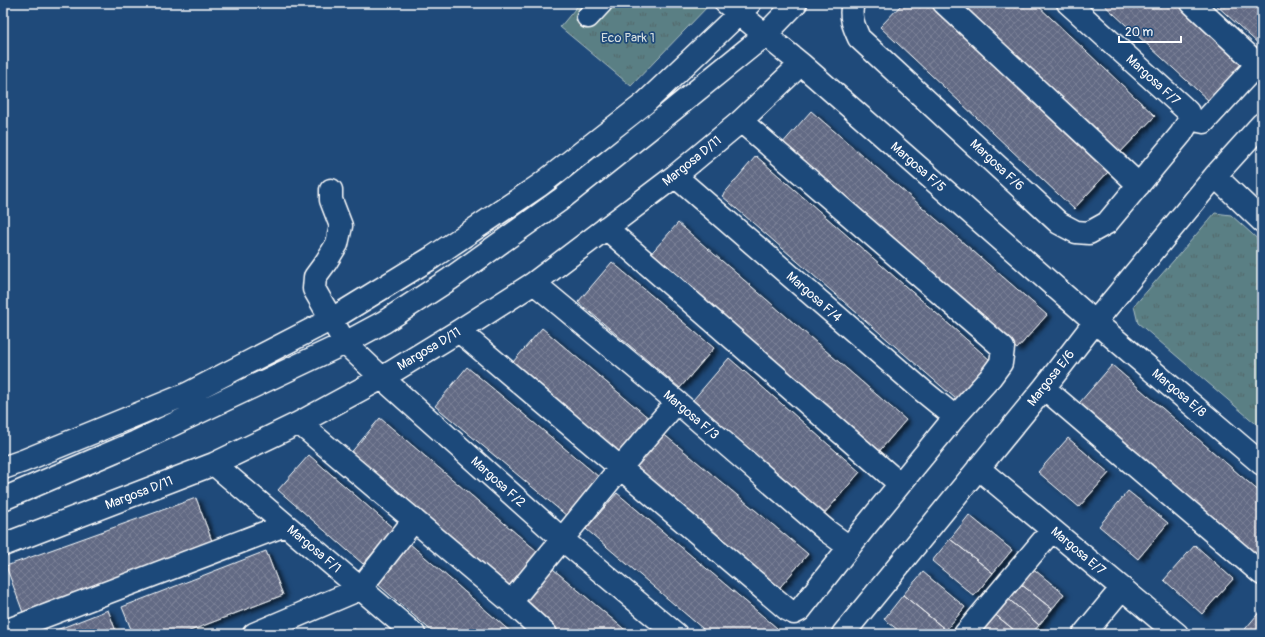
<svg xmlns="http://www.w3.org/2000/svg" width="1265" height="637" font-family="Pangolin,sans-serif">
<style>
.park{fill:url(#park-tufts);stroke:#acbfc2}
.building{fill:url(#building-cross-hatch);stroke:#fff;filter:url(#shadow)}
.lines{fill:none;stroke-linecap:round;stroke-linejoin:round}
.minor-casing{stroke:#fff;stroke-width:25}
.minor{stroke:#1f4a7a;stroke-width:22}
.labels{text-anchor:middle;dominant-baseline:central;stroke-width:3.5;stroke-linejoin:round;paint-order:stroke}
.park-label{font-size:13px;fill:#d6dfe0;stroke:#1f4a7a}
.street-label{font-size:13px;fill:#fff;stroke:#1f4a7a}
</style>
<defs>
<pattern id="park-tufts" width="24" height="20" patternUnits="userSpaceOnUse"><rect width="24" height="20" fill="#5a7f84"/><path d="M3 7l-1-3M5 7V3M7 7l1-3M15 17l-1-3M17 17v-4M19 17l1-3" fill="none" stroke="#536668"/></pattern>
<pattern id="building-cross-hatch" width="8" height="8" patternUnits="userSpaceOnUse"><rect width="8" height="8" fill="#626a84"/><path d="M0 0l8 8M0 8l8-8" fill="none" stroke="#7a8096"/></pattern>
<filter id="shadow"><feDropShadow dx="4.5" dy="2.5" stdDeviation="2" flood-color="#0009"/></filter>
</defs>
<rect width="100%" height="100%" fill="#1f4a7a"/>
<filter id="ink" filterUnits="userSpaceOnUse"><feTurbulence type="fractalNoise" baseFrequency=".025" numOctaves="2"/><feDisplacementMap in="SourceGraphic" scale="8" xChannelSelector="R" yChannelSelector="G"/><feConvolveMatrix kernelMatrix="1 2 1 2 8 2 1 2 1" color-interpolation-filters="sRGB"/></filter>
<g filter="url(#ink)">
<path class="park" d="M 580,3 L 711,3 L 631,86 L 560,27 Z
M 1215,213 L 1231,215 L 1262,243 L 1262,429 L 1138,323 L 1134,306 Z"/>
<path class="building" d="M 903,3 L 928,3 L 1108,172 L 1074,209 L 880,27 Z
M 956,3 L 1035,3 L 1155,116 L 1118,155 Z
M 1102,3 L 1177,3 L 1243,63 L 1209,101 Z
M 1214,3 L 1262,3 L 1262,47 Z
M 811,111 L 1047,315 L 1017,349 L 781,145 Z
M 756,156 L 990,360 L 956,399 L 722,196 Z
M 678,223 L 906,420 L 876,455 L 647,258 Z
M 612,262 L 714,348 L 680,388 L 578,302 Z
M 542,328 L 651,420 L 617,461 L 507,369 Z
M 729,358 L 860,472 L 824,514 L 693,400 Z
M 1112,365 L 1262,494 L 1262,569 L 1074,409 Z
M 467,367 L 605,482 L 573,521 L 435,406 Z
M 380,418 L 544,557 L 513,594 L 349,455 Z
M 661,432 L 808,554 L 776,592 L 630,469 Z
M 1068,438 L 1109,473 L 1079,507 L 1038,472 Z
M 309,455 L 394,529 L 363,564 L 278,490 Z
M 1128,491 L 1168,523 L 1138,559 L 1099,526 Z
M 617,493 L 777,628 L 772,634 L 709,634 L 586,529 Z
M 196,498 L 215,549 L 25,618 L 6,566 Z
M 969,515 L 1012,550 L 993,573 L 950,539 Z
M 950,539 L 993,573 L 974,596 L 932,561 Z
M 409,543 L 513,634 L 435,634 L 375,582 Z
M 1195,545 L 1233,579 L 1202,614 L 1164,580 Z
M 266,551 L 283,595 L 182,634 L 133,634 L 122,607 Z
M 1030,566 L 1064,594 L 1052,609 L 1017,581 Z
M 553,569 L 630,634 L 559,634 L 524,604 Z
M 923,572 L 965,607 L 946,630 L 903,595 Z
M 1017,581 L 1052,609 L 1039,625 L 1005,596 Z
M 903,595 L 946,630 L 943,634 L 903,634 L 884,619 Z
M 1005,596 L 1039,625 L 1032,634 L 1019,634 L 992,612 Z
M 1262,609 L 1262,634 L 1241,634 Z
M 108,610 L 117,634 L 46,634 Z
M 992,612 L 1019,634 L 988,634 L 980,627 Z
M 355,629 L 357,634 L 341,634 Z"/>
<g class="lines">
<g class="minor-casing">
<path id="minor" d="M 726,3 L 801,64 L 1095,322 L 1262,464
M 853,3 C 849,16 854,27 859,38 L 1059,223 L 1076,232 L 1089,233 L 1107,223 L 1181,134 L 1190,119 L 1188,112 L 1183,107 L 1068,3
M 944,3 L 1139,185
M 588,17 L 601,3
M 1190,119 L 1204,122 L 1251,71 L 1253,64 L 1250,57 L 1192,3
M 675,176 L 923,391 L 955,417
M 1215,176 L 1262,221
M 331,190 L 331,200 L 341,226 L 337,244 L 326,262 L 315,277 L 314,289 L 345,343 L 382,378 L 563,540 L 676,634
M 606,228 L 900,484
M 534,283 L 677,402 L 827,531 L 849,547
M 459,331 L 788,610 L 794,613 L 800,610 L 865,527 L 955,417 L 990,378 L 1001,363 L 1003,348 L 741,121
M 1044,388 L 1262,574
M 299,423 L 511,602 L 546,634
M 214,464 L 414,634
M 3,468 L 23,461 L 187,394 L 332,319 L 433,257 L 540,185 L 645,103 L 750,3
M 978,468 L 1177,634
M 3,499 L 136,442 L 345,343 L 384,322 L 450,279 L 560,200 L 663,118 L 765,35 L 796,3
M 3,545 L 214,464 L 299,423 L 382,378 L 459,331 L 534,283 L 675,176 L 741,121 L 801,64
M 511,602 L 620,468 L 677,402
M 3,632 L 285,525
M 254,634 L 360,589 L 414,520
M 843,634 L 1044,388 L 1095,322 L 1215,176 L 1262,124
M 965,634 L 1052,530
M 1084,634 L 1122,588"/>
</g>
<use href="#minor" class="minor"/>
</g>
</g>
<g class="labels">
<g class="park-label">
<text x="628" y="38">Eco Park 1</text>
</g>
<g class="street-label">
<text transform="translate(1153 80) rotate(42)">Margosa F/7</text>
<text transform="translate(692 161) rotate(-39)">Margosa D/11</text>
<text transform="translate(997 165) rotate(43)">Margosa F/6</text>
<text transform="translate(918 167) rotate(41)">Margosa F/5</text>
<text transform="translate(814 297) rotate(41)">Margosa F/4</text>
<text transform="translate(429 349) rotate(-31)">Margosa D/11</text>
<text transform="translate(1051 378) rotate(-52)">Margosa E/6</text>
<text transform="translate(1179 393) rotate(40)">Margosa E/8</text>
<text transform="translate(691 415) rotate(40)">Margosa F/3</text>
<text transform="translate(498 482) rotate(42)">Margosa F/2</text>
<text transform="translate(139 493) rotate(-21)">Margosa D/11</text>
<text transform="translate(314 549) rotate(40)">Margosa F/1</text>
<text transform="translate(1078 551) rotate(40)">Margosa E/7</text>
</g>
</g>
<rect width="1265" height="637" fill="none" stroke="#1f4a7a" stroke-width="16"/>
<rect x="8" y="8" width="1249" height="621" fill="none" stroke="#fff" stroke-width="1.5" filter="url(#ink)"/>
<path d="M1119 36v6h62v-6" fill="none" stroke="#ffffff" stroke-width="2"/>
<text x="1125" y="36" font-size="12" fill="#ffffff" stroke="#1f4a7a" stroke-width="3" paint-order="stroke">20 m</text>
</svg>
